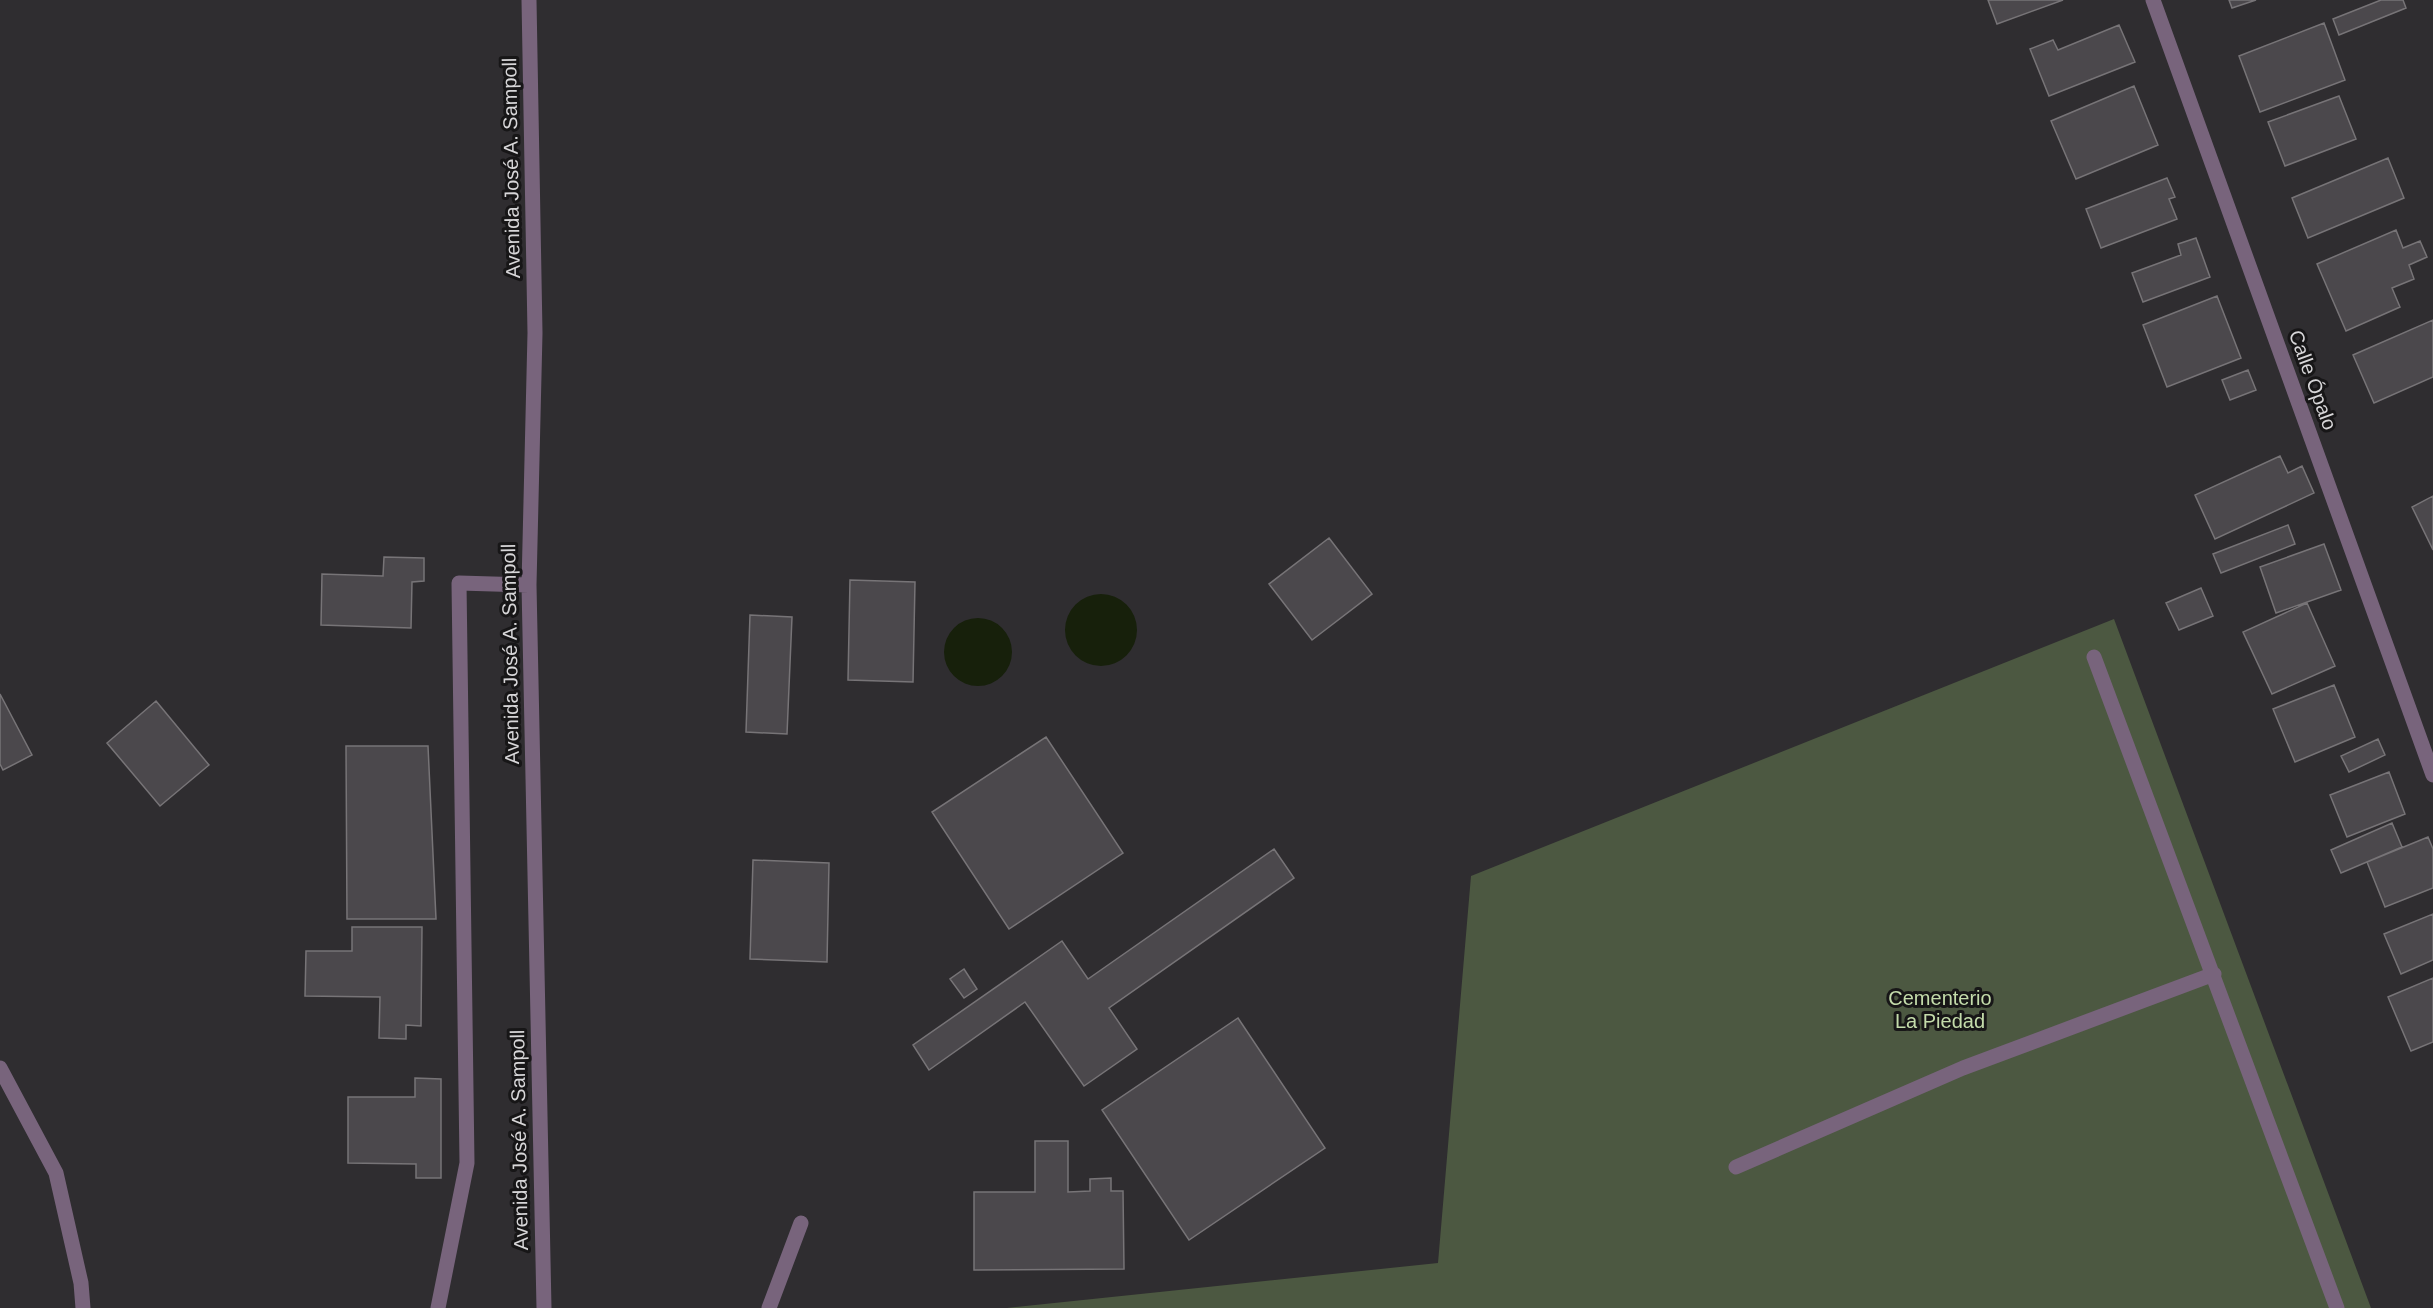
<svg xmlns="http://www.w3.org/2000/svg" width="2433" height="1308" font-family="Helvetica,sans-serif">
<style>
.green{fill:#4c5841}
.water{fill:#17200b}
.building{fill:#4b484c;stroke:#777477;stroke-width:1.5}
.lines{fill:none;stroke-linecap:round;stroke-linejoin:round}
.minor{stroke:#78647c;stroke-width:15}
.labels{text-anchor:middle;dominant-baseline:central;stroke-width:6;stroke-linejoin:round;paint-order:stroke}
.street-label{font-size:20px;fill:#d7d6d8;stroke:#171617}
.park-label{font-size:20px;fill:#c4dcab;stroke:#171617}
</style>
<rect width="100%" height="100%" fill="#2f2d30"/>
<path class="green" d="M 2114,619 L 2371,1308 L 1007,1308 L 1438,1263 L 1471,876 Z"/>
<path class="water" d="M1065 630a36 36 0 1 1 72 0a36 36 0 1 1-72 0Z
M944 652a34 34 0 1 1 68 0a34 34 0 1 1-68 0Z"/>
<path class="building" d="M 1988,0 L 2063,0 L 1997,24 Z
M 2229,0 L 2256,0 L 2232,8 Z
M 2381,0 L 2403,0 L 2406,8 L 2339,35 L 2333,19 Z
M 2324,23 L 2345,80 L 2260,112 L 2239,56 Z
M 2119,25 L 2135,62 L 2049,96 L 2030,49 L 2053,40 L 2058,50 Z
M 2134,86 L 2158,145 L 2076,179 L 2051,121 Z
M 2339,96 L 2356,139 L 2285,166 L 2268,122 Z
M 2388,158 L 2404,198 L 2308,238 L 2292,198 Z
M 2167,178 L 2175,197 L 2169,199 L 2177,219 L 2101,248 L 2086,209 Z
M 2396,230 L 2403,248 L 2420,241 L 2427,257 L 2409,265 L 2414,279 L 2392,288 L 2400,307 L 2346,331 L 2317,264 Z
M 2196,238 L 2210,277 L 2143,302 L 2132,273 L 2181,255 L 2178,244 Z
M 2217,296 L 2241,358 L 2167,387 L 2143,325 Z
M 2433,320 L 2433,377 L 2374,403 L 2353,355 Z
M 2248,370 L 2256,390 L 2230,400 L 2222,380 Z
M 2280,456 L 2288,473 L 2302,466 L 2314,493 L 2215,539 L 2195,495 Z
M 2433,496 L 2433,550 L 2412,507 Z
M 2288,525 L 2295,544 L 2221,573 L 2213,554 Z
M 1329,538 L 1372,594 L 1312,640 L 1269,584 Z
M 2324,544 L 2341,590 L 2276,613 L 2260,567 Z
M 384,557 L 424,558 L 424,581 L 412,582 L 411,628 L 321,625 L 322,574 L 383,576 Z
M 850,580 L 915,582 L 913,682 L 848,680 Z
M 2201,588 L 2213,616 L 2179,630 L 2166,603 Z
M 2307,603 L 2335,666 L 2272,694 L 2243,632 Z
M 750,615 L 792,617 L 787,734 L 746,732 Z
M 2334,685 L 2355,737 L 2295,762 L 2273,709 Z
M 0,694 L 32,755 L 3,770 L 0,764 Z
M 156,701 L 209,765 L 160,806 L 107,743 Z
M 1046,737 L 1123,853 L 1009,929 L 932,812 Z
M 2378,739 L 2385,755 L 2349,772 L 2341,756 Z
M 346,746 L 428,746 L 436,919 L 347,919 Z
M 2389,772 L 2405,814 L 2347,837 L 2330,795 Z
M 2392,823 L 2402,847 L 2341,873 L 2331,850 Z
M 2428,837 L 2433,849 L 2433,888 L 2385,907 L 2367,862 Z
M 1274,849 L 1294,878 L 1109,1008 L 1137,1049 L 1084,1086 L 1025,1002 L 929,1070 L 913,1045 L 1062,941 L 1088,979 Z
M 753,860 L 829,863 L 827,962 L 750,959 Z
M 2433,914 L 2433,960 L 2401,974 L 2384,934 Z
M 352,927 L 422,927 L 421,1026 L 406,1025 L 406,1039 L 379,1038 L 380,997 L 305,996 L 306,951 L 352,951 Z
M 964,969 L 977,989 L 964,998 L 950,979 Z
M 2433,978 L 2433,1042 L 2411,1051 L 2388,997 Z
M 1238,1018 L 1325,1148 L 1189,1240 L 1102,1110 Z
M 415,1078 L 441,1079 L 441,1178 L 416,1178 L 416,1164 L 348,1163 L 348,1097 L 415,1097 Z
M 1035,1141 L 1068,1141 L 1068,1192 L 1090,1191 L 1090,1179 L 1111,1178 L 1111,1191 L 1123,1191 L 1124,1269 L 974,1270 L 974,1192 L 1035,1192 Z"/>
<g class="lines">
<path class="minor" d="M 529,0 L 535,333 L 529,585 L 544,1308
M 2153,0 L 2433,775
M 2094,657 L 2337,1308
M 0,1068 L 56,1173 L 81,1283 L 83,1308
M 1736,1167 L 1963,1068 L 2214,974
M 438,1308 L 467,1163 L 459,583 L 529,585
M 769,1308 L 801,1223"/>
</g>
<g class="labels">
<g class="street-label">
<text transform="translate(511 168) rotate(-91)">Avenida José A. Sampoll</text>
<text transform="translate(2313 380) rotate(70)">Calle Ópalo</text>
<text transform="translate(510 654) rotate(-91)">Avenida José A. Sampoll</text>
<text transform="translate(519 1140) rotate(-91)">Avenida José A. Sampoll</text>
</g>
<g class="park-label">
<text x="1940" y="998">Cementerio<tspan x="1940" dy="23">La Piedad</tspan></text>
</g>
</g>
</svg>
